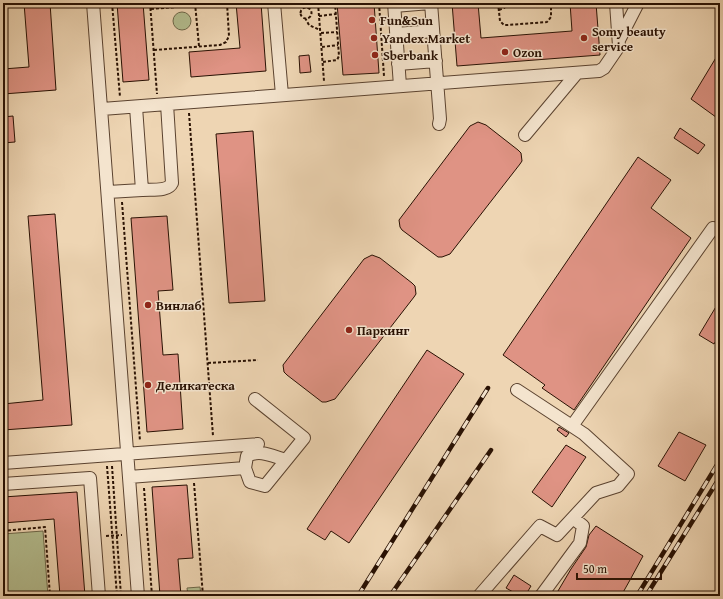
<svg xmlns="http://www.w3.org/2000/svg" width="723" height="599" font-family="'Gentium Book Plus',serif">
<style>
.green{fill:#b4be90;stroke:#6e684a}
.building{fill:#df9384;stroke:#291103}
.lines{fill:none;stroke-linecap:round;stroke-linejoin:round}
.minor-casing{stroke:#5a422f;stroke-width:14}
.path{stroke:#291103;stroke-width:2;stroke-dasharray:3 2;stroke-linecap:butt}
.minor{stroke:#f4e4ce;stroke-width:12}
.rail-casing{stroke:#291103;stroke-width:4.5}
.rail{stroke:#f4e4ce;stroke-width:3;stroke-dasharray:9;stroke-linecap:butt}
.poi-dot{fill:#8f2418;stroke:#f4e4ce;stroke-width:1.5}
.labels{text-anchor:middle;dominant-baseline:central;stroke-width:3;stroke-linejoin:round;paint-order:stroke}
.poi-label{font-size:13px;font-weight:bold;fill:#291103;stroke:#f4e4ce;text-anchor:start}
</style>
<rect width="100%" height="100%" fill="#eed5b3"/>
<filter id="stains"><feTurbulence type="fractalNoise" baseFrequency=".005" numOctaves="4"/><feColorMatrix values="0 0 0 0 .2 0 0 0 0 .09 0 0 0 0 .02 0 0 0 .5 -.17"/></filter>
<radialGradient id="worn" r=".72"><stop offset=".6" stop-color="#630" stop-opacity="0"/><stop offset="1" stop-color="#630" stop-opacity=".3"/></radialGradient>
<path class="green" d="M173 21a9 9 0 1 1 18 0a9 9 0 1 1-18 0Z
M 43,531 L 48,596 L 3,596 L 3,534 Z
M 200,587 L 201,596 L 188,596 L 187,588 Z"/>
<path class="building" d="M 24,3 L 50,3 L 56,90 L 3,94 L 3,69 L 29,67 Z
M 117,3 L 143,3 L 149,80 L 123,82 Z
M 236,3 L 261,3 L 266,71 L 191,77 L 189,52 L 240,48 Z
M 337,3 L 374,3 L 379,73 L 343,75 Z
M 452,3 L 478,3 L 481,38 L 572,31 L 570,3 L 596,3 L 600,55 L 457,66 Z
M 720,51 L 720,120 L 691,99 Z
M 309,55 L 311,72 L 300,73 L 299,56 Z
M 13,116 L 15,142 L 3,143 L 3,117 Z
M 478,122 L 486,125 L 518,150 L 521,153 L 522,161 L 520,164 L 450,254 L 442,257 L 438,257 L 402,230 L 400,227 L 399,220 L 470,126 Z
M 680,128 L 705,145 L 698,154 L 674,138 Z
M 253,131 L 265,301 L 229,303 L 216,134 Z
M 638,157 L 671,180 L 651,208 L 691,238 L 574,410 L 542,388 L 545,385 L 503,355 Z
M 55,214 L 72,425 L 3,430 L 3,404 L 43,400 L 28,216 Z
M 167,216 L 173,290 L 158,291 L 163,355 L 178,354 L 183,429 L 147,432 L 131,218 Z
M 372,255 L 380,258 L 412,283 L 415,286 L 416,294 L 414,297 L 335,399 L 326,402 L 322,402 L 287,375 L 284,372 L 283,365 L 364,259 Z
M 720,300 L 720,334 L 714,344 L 699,335 Z
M 427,350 L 464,374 L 349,543 L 331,531 L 325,540 L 307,529 Z
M 559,427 L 569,433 L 566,437 L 557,430 Z
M 679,432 L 706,445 L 685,481 L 658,466 Z
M 566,445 L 586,457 L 552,507 L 532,492 Z
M 187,485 L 193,558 L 178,559 L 181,596 L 160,596 L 152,487 Z
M 77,492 L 85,596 L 60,596 L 54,519 L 3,523 L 3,497 Z
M 596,526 L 643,556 L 630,580 L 621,596 L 555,596 L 571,569 L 586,547 L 589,535 Z
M 514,575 L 531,586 L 525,596 L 520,596 L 506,588 Z"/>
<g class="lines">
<g class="minor-casing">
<path id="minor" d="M 93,3 L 138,596
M 274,3 L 282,95
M 394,3 L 400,86
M 431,3 L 440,119 L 439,124
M 394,6 L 430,3
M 396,34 L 433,31
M 619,40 L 638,3
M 398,64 L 436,61
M 136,107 L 142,190 C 151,189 168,192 172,183 L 167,104
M 102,109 L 599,71 L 604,68 L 619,46 L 616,3
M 525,135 L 577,73
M 108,192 L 142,190
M 255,399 L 304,438 L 265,486 L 250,482 L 245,468 L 247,456 C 260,449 272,456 286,460
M 572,426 L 713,228
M 3,463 L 258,444
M 129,477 L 245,468
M 3,484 L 90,478 L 99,596
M 479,596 L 540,526 L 557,535 L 596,493 L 618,486 L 628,474 L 584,434 L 517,390
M 541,596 L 580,543 L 583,526 L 573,518"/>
</g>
<path class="path" d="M 112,3 L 120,97
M 150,3 L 157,94
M 195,3 L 199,46
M 318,3 L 324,81
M 379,3 L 384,76
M 498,3 L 500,21 L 504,25 L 508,25 L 547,22 L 551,17 L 551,3
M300.5 13a5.5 5.5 0 1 1 11 0a5.5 5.5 0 1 1-11 0Z
M 307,8 L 311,3
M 151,9 L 227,3
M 499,10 L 504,8 L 511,3
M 319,16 L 336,14
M 305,18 L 309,25 L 320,30
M 321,33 L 337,32
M 322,47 L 338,45
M 154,50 L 220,45 L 226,42 L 229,36 L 227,3
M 323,62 L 337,60 L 339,56 L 335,3
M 189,113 L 213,436
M 122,202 L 140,441
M 208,363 L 258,360
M 107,466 L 117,596
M 112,466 L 121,596
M 194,483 L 203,596
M 144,488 L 152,596
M 3,531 L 45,527 L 50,596
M 106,536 L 122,535
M 3,594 L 28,592 L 28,594
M 28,596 L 28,594 L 50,592"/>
<use href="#minor" class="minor"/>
<g class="rail-casing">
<path id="rail" d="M 358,596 L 488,388
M 390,596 L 491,450
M 637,596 L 720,460
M 646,596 L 720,477"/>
</g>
<use href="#rail" class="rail"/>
</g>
<g class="poi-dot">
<circle cx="372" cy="20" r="4"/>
<circle cx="374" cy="38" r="4"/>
<circle cx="584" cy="38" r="4"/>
<circle cx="505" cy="52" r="4"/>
<circle cx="375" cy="55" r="4"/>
<circle cx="148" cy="305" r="4"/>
<circle cx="349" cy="330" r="4"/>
<circle cx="148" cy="385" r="4"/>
</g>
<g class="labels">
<g class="poi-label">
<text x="380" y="20">Fun&amp;Sun</text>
<text x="592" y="31">Somy beauty<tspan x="592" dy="15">service</tspan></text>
<text x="382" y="38">Yandex.Market</text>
<text x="513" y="52">Ozon</text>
<text x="383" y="55">Sberbank</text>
<text x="156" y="305">Винлаб</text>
<text x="357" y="330">Паркинг</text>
<text x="156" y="385">Деликатеска</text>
</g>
</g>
<rect width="723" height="599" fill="none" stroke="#eed5b3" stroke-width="16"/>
<rect x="4" y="4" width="715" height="591" fill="none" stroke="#291103" stroke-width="2"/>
<rect x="8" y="8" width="707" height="583" fill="none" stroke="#291103"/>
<path d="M577 573v6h84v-6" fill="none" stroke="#291103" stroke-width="2"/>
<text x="583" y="573" font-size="12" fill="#291103" stroke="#f4e4ce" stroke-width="3" paint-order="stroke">50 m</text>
<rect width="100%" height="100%" filter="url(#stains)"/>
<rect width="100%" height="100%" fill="url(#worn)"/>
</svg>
